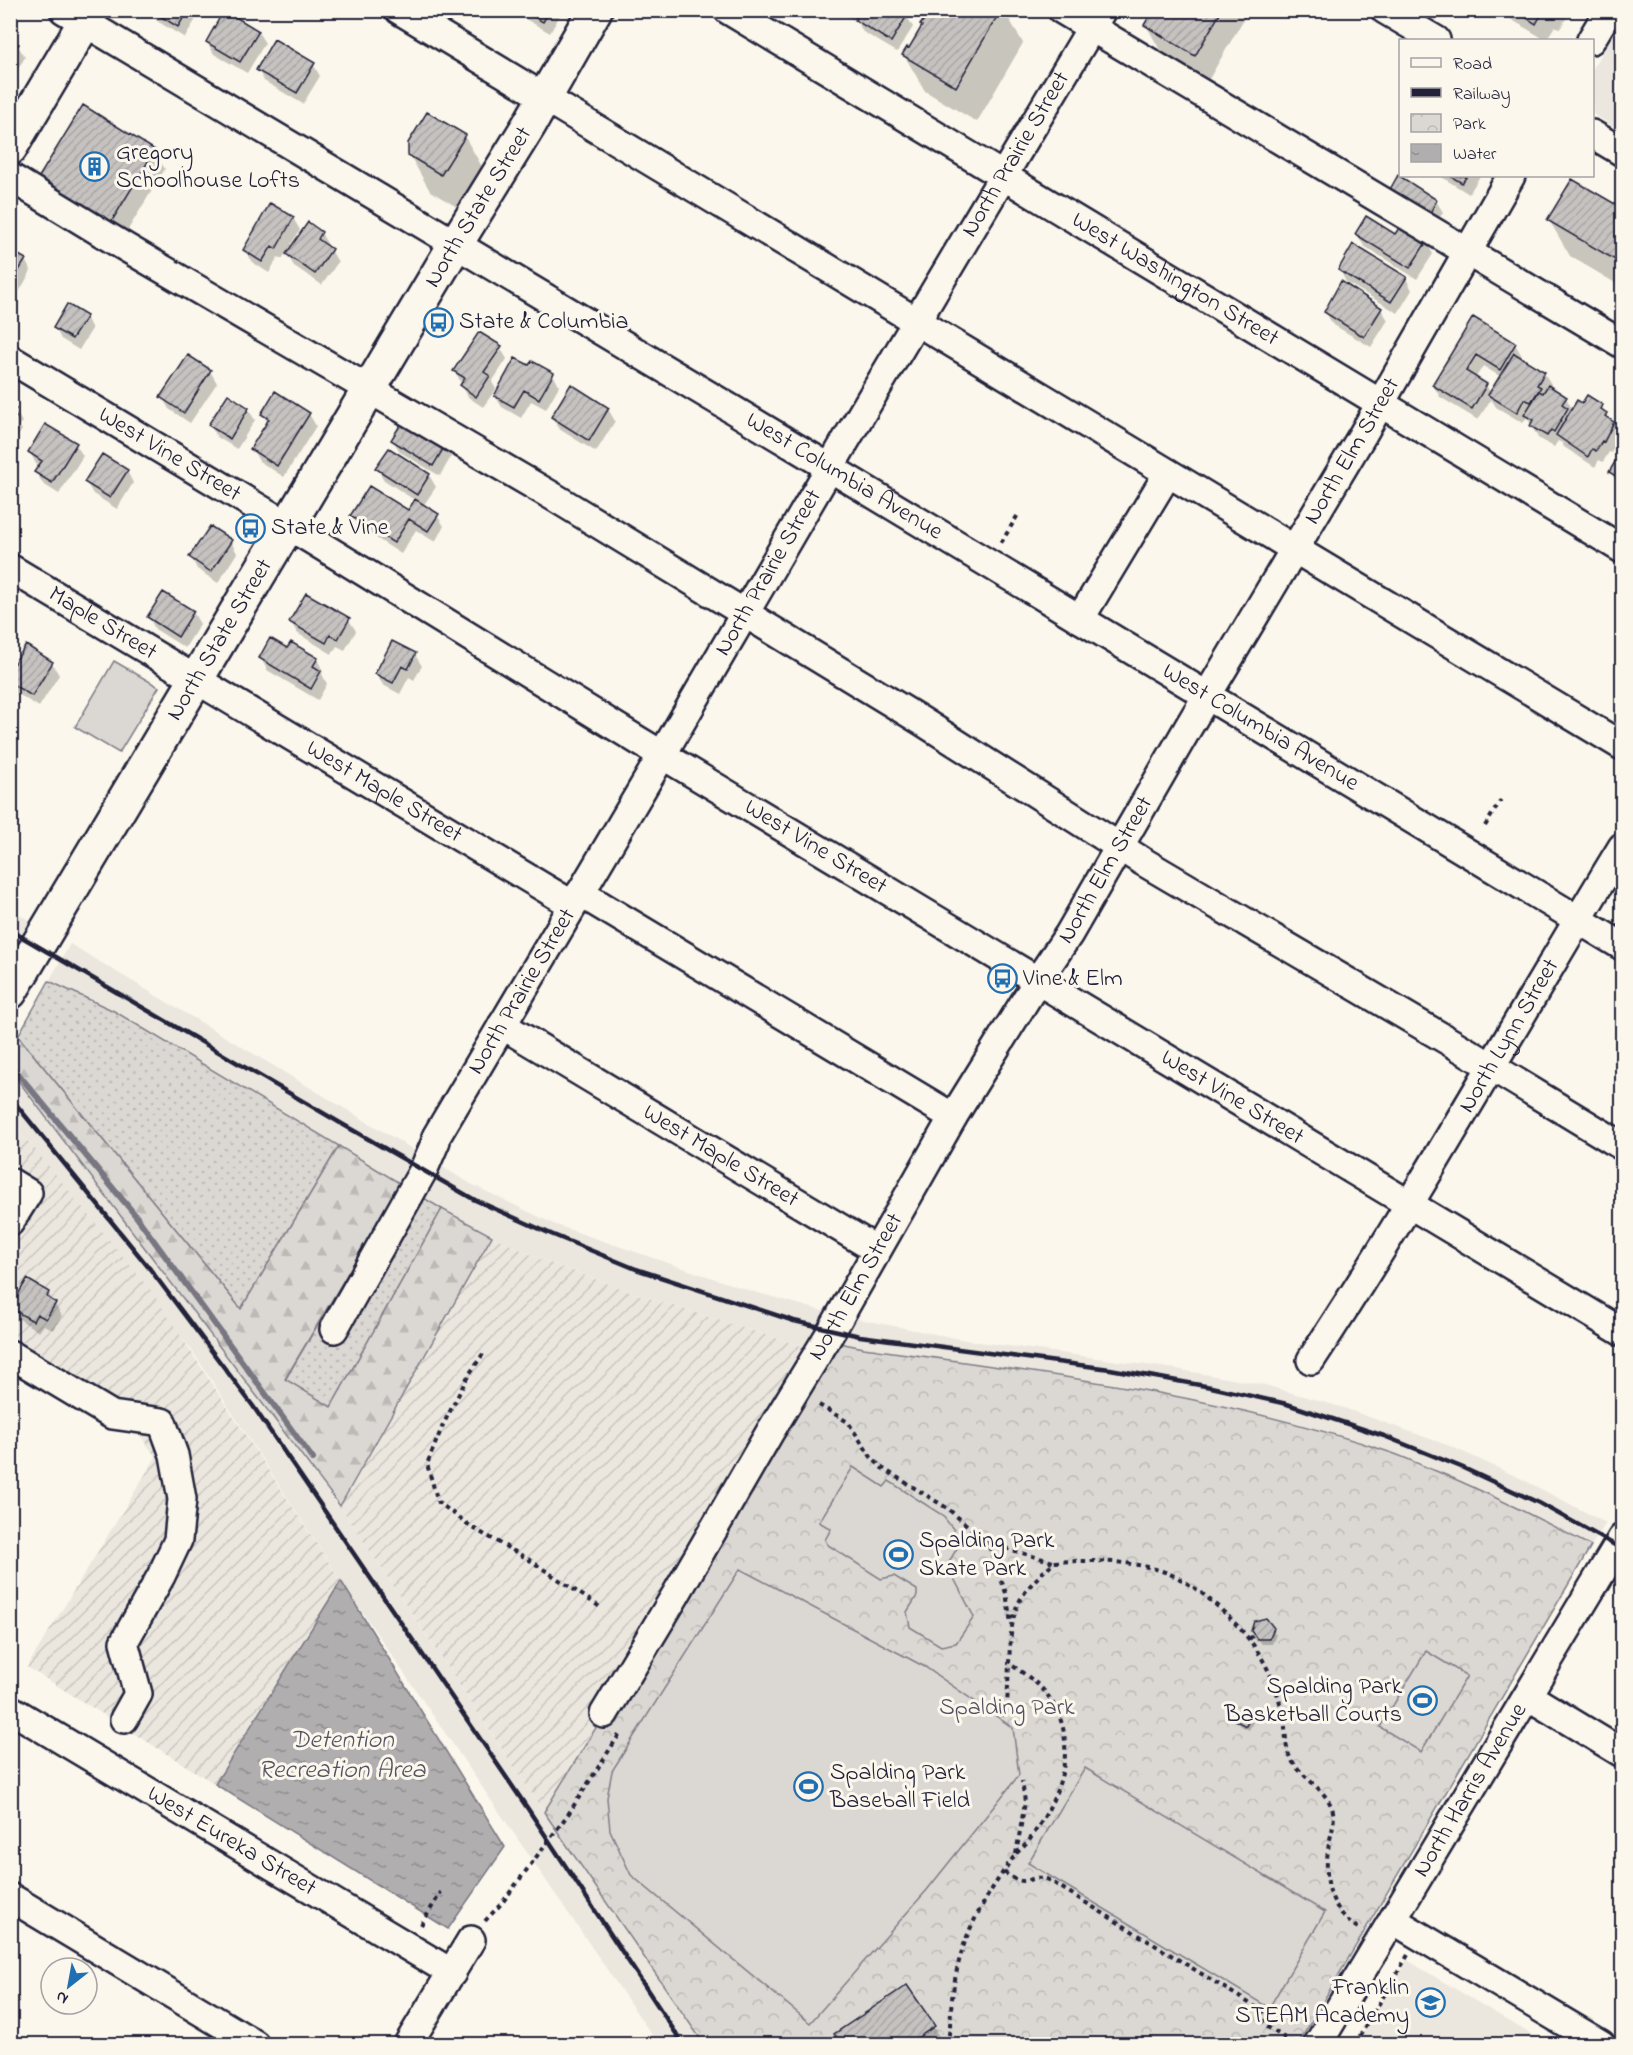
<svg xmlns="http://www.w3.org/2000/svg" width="1633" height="2055" font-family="'Indie Flower',sans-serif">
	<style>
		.built { fill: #ebe7df }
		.industrial { fill: url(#industrial-furrows) }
		.grass { fill: url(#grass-dots); stroke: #7e7d87; stroke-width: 1.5 }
		.forest { fill: url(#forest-firs); stroke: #7e7d87; stroke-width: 1.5 }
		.park { fill: url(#park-crowns); stroke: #7e7d87; stroke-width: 1.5 }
		.garden { fill: #dbd8d3; stroke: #7e7d87; stroke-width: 1.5 }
		.water { fill: url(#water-ripples); stroke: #787681; stroke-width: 1.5 }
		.shadow { fill: #0003; fill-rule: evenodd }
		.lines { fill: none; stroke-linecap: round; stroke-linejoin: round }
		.stream { stroke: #787681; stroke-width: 6 }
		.building { fill: url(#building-hatch); stroke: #22223b; stroke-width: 1.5 }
		.minor-casing { stroke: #22223b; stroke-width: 32 }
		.major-casing { stroke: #22223b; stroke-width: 38 }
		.path { stroke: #22223b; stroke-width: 4; stroke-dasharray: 4.5 4.5; stroke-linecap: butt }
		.minor { stroke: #fbf7ec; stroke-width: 27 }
		.major { stroke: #fbf7ec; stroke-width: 33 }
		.rail { stroke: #22223b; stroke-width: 4.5 }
		.labels { text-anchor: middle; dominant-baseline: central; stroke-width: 6; stroke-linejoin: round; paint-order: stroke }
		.poi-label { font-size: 24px; fill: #22223b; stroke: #fbf7ec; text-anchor: start }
		.street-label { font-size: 24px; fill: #22223b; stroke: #fbf7ec }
		.park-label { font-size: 24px; fill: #505061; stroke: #fbf7ec }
		.water-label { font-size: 26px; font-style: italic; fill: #545364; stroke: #fbf7ec }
	</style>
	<defs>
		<pattern id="industrial-furrows" width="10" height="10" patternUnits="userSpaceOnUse" patternTransform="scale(1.5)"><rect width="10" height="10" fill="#ebe7df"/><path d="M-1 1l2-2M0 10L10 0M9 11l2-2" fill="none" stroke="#c9c6c0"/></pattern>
		<pattern id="grass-dots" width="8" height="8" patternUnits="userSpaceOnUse" patternTransform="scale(1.5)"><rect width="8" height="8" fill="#dbd8d3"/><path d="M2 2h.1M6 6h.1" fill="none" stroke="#bcb9b6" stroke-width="1.8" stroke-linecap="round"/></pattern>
		<pattern id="forest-firs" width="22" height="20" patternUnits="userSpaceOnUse" patternTransform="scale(1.5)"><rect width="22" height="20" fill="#dbd8d3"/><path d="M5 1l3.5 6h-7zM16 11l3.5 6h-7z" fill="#bcb9b6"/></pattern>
		<pattern id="park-crowns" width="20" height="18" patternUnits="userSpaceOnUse" patternTransform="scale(1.5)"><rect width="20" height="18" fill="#dbd8d3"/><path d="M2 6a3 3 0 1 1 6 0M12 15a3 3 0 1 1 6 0" fill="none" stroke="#bcb9b6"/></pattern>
		<pattern id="water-ripples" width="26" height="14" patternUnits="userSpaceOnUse" patternTransform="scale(1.5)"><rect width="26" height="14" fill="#b1aeb0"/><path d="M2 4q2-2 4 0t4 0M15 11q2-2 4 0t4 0" fill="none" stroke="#908d90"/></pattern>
		<pattern id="building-hatch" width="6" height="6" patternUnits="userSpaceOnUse" patternTransform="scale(1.5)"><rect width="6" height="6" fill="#c6c2c0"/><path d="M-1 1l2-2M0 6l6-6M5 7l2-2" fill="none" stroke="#aaa6a6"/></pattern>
	</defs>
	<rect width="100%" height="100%" fill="#fbf7ec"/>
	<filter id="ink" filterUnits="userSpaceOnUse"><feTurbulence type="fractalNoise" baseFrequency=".0167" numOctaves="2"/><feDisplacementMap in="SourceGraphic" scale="12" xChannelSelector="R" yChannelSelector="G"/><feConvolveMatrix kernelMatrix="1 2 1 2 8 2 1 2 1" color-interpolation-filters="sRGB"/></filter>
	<g filter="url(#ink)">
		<path class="built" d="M1622 20V132L1593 114 1592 70Z
			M10 910 31 921 14 949 11 947Z
			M70 944 471 1184 556 1225 751 1291 826 1312 805 1347 651 1299 547 1262 492 1236 442 1209 114 1011 49 981Z
			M10 1071 340 1506 544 1812 704 2044H658L341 1581 193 1352 30 1143 11 1129Z
			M848 1317 965 1340 1176 1369 1265 1385 1344 1408 1450 1446 1522 1479 1606 1523 1591 1546 1487 1493 1391 1452 1277 1419 1195 1399 1106 1383 864 1348 834 1342Z
			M1407 1960 1547 2044H1356Z"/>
		<path class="industrial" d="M10 1129 30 1143 152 1292 341 1581 215 1784 27 1667 156 1457 112 1398 11 1335Z
			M492 1236 547 1262 651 1299 805 1347 675 1596 544 1812 340 1506Z"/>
		<path class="grass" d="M49 981 114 1011 339 1146 241 1309 18 1036Z
			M401 1184 442 1209 331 1407 285 1380Z"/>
		<path class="forest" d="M18 1036 241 1309 339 1146 401 1184 285 1379 331 1407 442 1209 492 1236 340 1506 11 1071 10 1049Z"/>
		<path class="park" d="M834 1342 864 1348C1041 1373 1219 1394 1389 1452 1405 1457 1420 1465 1436 1471 1489 1493 1540 1519 1591 1546L1298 2044H704L544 1812Z"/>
		<path class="garden" d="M114 661 159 687 119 753 75 727Z
			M853 1467 884 1487 889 1481 942 1515 962 1540 947 1565 974 1617 956 1643 941 1646 910 1627 907 1612 917 1596V1590L894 1576 881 1579 828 1545 825 1540 831 1529 819 1522Z
			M740 1569 925 1667 1013 1728 1019 1775 927 1890 810 2023 631 1875 610 1830 607 1798 612 1771Z
			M1426 1651 1467 1676 1421 1752 1380 1727Z
			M1085 1768 1325 1912 1269 2008 1028 1863Z"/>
		<path class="water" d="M341 1581 505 1847 448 1929 215 1784Z"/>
		<path class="shadow" d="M150 10H201L185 38 157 21Z
			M499 10H516L511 18Z
			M518 10H563L550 33 522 17Z
			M837 10H900L906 15 913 27 897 52 863 32 855 17 853 20Z
			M932 10H1004L1023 43 977 122 925 91 904 55 910 50Z
			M1155 10H1249L1209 79 1160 50 1146 25Z
			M1503 10H1571L1560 29 1555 26 1546 40 1507 17Z
			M258 32 265 43 247 73 214 54 207 42Z
			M10 41 18 46 25 57 10 83Z
			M313 64 320 76 303 104 264 81 258 70Z
			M465 137 485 172 462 210 430 191 409 154Z
			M154 151 165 169 118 246 46 203Z
			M1440 176H1480L1469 194Z
			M1572 181 1622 210V287L1570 256 1549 220Z
			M1436 201 1443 212 1433 228 1396 205Z
			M293 218 300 230 291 244 293 246 308 224 321 233 328 245 327 247 331 250 338 262 322 285 294 266 286 253 282 259 278 257 269 273 252 262 245 250Z
			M1357 234 1396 236 1426 242 1433 254 1417 279 1364 246Z
			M10 252 25 260 31 271 10 308Z
			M1340 270 1406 278 1412 290 1398 313 1346 282Z
			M1381 309 1388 320 1371 347 1332 324 1326 312Z
			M86 317 92 329 79 350 61 339 55 328Z
			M1474 319 1515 344 1522 356 1520 358 1544 373 1551 384 1549 388 1566 398 1573 410 1582 405 1602 407 1620 435 1611 453 1609 452 1603 462 1599 460 1595 467 1564 447 1562 443 1558 441 1554 447 1538 438 1527 417 1523 423 1496 407 1491 399 1478 420 1440 397 1433 385ZM1483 366 1501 377 1491 394 1486 385 1475 379Z
			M500 347 507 359 492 382 496 389 483 407 468 397 455 371Z
			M530 367 553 374 559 386 546 409 531 401 521 418 502 407 495 396Z
			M210 371 217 383 190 423 169 409 162 397Z
			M572 386 608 409 615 421 596 452 559 429 552 417Z
			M276 393 309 414 316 426 284 477 259 461 252 449 268 424 263 414Z
			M10 407 15 410 22 422 19 425 22 430 10 449Z
			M248 409 255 420 237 449 217 437 210 425Z
			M393 440 445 445 451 457 440 476 400 452Z
			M76 445 83 456 59 494 43 484 36 472 40 466 36 464 30 452Z
			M1622 453V487L1617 483 1611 472Z
			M377 468 429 475 436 487 423 506 437 515 444 526 435 542 416 530 401 554 359 527 352 516 408 513 416 501 384 480Z
			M127 471 133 483 117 509 93 494 86 482Z
			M231 542 237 553 218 583 197 569 191 557Z
			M164 594 193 612 200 624 185 648 155 629 149 617Z
			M306 595 349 620 356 631 345 650 337 646 332 654 297 633 291 622Z
			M288 650 317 659 323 671 322 674 327 684 318 700 267 670 261 658Z
			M415 655 422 666 414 680 409 677 400 694 383 685 376 674Z
			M52 663 59 675 39 707 13 691 10 687V672Z
			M48 1293 62 1316 53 1330 44 1325 39 1332 19 1319 12 1308Z
			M1272 1629 1276 1635 1272 1644H1262L1256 1637Z
			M1251 1715 1254 1720 1249 1730 1239 1725 1236 1720Z
			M907 1987 944 2044H842L836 2034Z"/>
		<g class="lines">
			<path class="stream" d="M10 1064 136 1216 313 1459"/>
		</g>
		<path class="building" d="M150 10H188L178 27Z
			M224 10 259 31 240 62 206 42Z
			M522 10H550L543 22Z
			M860 10H902L908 14 891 42 855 20Z
			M931 10H1001L956 87 902 55 907 47 909 48 922 26 920 25Z
			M1153 10H1222L1195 56 1144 25Z
			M1514 10H1544L1536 24Z
			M10 39 19 44 10 60Z
			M274 39 315 63 297 93 256 70Z
			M83 105 155 150 107 229 34 185Z
			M427 112 466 135 441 175 408 155V143Z
			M1398 175 1437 200 1427 218 1388 193Z
			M1450 176H1467L1462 183Z
			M1572 179 1622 208V264L1547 220Z
			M270 203 294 217 276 249 272 246 262 262 243 250Z
			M1366 216 1395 234 1401 225 1427 241 1410 268 1355 234Z
			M308 222 322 232 318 239 332 249 315 274 286 254Z
			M1353 244 1407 277 1391 302 1338 270Z
			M10 250 26 259 10 285Z
			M1341 281 1382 308 1364 337 1324 312Z
			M67 304 87 316 72 339 53 328Z
			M1473 317 1516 343 1500 370 1476 355 1466 371 1487 384 1472 409 1432 385Z
			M479 332 502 346 484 372 490 376 476 397 460 385 465 378 453 371Z
			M1514 353 1545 372 1537 385 1541 387 1531 402 1524 399 1517 413 1488 395Z
			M188 355 211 370 184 413 160 397Z
			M515 358 529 365 532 361 554 373 539 399 524 390 514 407 494 396Z
			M571 384 609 408 589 441 551 417Z
			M1548 385 1567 397 1562 404 1568 408 1554 432 1551 430 1547 436 1530 426 1533 420 1524 415 1539 391 1543 393Z
			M275 391 310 413 277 466 250 449 269 419 261 414Z
			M228 394 249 408 230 439 208 425Z
			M1587 395 1603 405 1601 409 1607 413 1605 416 1614 422 1604 442 1602 441 1596 451 1592 449 1588 457 1556 435 1577 400 1582 403Z
			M10 405 16 409 12 415 16 417 10 427Z
			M404 419 446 444 433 466 391 440Z
			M45 424 77 443 52 483 34 472 42 461 28 452Z
			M389 448 430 474 417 495 375 468Z
			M1622 450V480L1609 472Z
			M102 454 128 470 110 498 84 482Z
			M369 486 408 510 415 499 439 514 428 531 409 519 394 543 350 516Z
			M210 526 232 540 211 572 189 557Z
			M163 592 194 611 178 637 147 617Z
			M306 593 350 618 338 639 330 635 326 643 289 622Z
			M270 638 287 648 291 642 318 658 313 666 321 671 311 689 259 658Z
			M392 641 416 653 408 669 402 666 393 683 375 674Z
			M26 645 53 662 32 696 10 683V669Z
			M27 1279 49 1292 47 1297 56 1303 46 1319 37 1314 33 1321 10 1308Z
			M1266 1618 1274 1628 1269 1639H1257L1251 1631 1254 1621Z
			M1240 1708 1252 1713 1246 1726 1234 1720Z
			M907 1985 935 2026 908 2044H842L834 2034Z"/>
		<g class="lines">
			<defs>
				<g id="minor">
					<path id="s1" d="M64 10 802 451 1622 946"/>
					<path d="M399 10 1622 746"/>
					<path id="s2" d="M728 10 1622 549"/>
					<path d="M1062 10 1622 344"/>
					<path d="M1385 10 1436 40"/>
					<path d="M1591 40 1609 10"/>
					<path d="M1592 134 1622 152"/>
					<path d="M10 177 125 247 554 497 920 720 1142 861 1469 1053 1622 1146"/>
					<path id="s3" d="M10 359 312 540 639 741 1622 1332"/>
					<path id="s4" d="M10 568 573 905"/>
					<path d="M1080 619 1168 473"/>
					<path d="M580 893 953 1117"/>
					<path id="s5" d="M502 1025 877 1250"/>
					<path d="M10 1182 28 1193 10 1222"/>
					<path id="s6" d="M334 1329 423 1171 436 1141V1137L651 774 846 440 1102 10"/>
					<path d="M10 1354 112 1415 162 1422 174 1455 182 1499 178 1540 161 1576 124 1642 138 1694 124 1719"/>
					<path id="s7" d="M1311 1360C1421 1193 1518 1017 1622 847"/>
					<path d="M1528 1696 1622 1753"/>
					<path id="s8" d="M10 1709 452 1973"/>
					<path id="s9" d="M604 1714 675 1596 770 1432 832 1330 953 1117 1038 980 1069 934 1189 726 1363 434 1511 176"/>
					<path d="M10 1897 255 2044"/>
					<path d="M1393 1920 1601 2044"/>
					<path d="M408 2044 471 1940"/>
					<path id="s10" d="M1318 2044 1622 1538"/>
				</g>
				<g id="major">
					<path d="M10 148 92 10"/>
					<path id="s11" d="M10 992 455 245 529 125 595 10"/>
				</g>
			</defs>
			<use href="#minor" class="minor-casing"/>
			<use href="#major" class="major-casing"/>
			<path class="path" d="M1001 543 1019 513
				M1485 826 1501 800
				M483 1354 468 1376 443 1425 427 1464 438 1502 473 1528 528 1559 600 1607
				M819 1405 848 1422 871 1457 882 1468 947 1508 988 1543 1006 1593 1011 1623
				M988 1543 1053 1562
				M1249 1639 1254 1635
				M1002 1716 1007 1707 1009 1664
				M1016 1854 1025 1802 1022 1781
				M1004 1872C1029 1892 1029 1871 1049 1880L1262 2011 1263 2022 1266 2026 1291 2042
				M485 1921 502 1903 569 1813 619 1735
				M421 1925 441 1892
				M947 2044C951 2029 950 2015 952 1999 955 1974 961 1948 972 1925 984 1900 999 1877 1015 1855 1019 1850 1024 1847 1028 1842 1060 1798 1084 1740 1045 1692 1035 1680 1021 1672 1009 1663 1012 1609 1013 1599 1054 1562 1088 1560 1129 1560 1162 1571 1188 1580 1210 1599 1229 1617 1244 1632 1258 1649 1267 1668 1275 1683 1280 1702 1284 1719 1286 1731 1285 1744 1289 1755 1298 1776 1324 1787 1332 1808 1336 1820 1332 1831 1329 1843 1323 1879 1328 1910 1361 1930
				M1355 2044 1408 1955"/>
			<use href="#minor" class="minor"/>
			<use href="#major" class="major"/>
			<path class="rail" d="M10 930 342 1124 475 1200 551 1234 636 1269 794 1321 860 1336 1110 1369 1211 1387 1287 1404 1384 1436 1461 1467 1539 1503 1622 1549
				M10 1097 150 1269 253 1406 528 1809 683 2044"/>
		</g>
	</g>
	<defs>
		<symbol id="building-ring" viewBox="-11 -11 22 22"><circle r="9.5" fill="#fbf7ec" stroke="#1f6fb2" stroke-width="1.5"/><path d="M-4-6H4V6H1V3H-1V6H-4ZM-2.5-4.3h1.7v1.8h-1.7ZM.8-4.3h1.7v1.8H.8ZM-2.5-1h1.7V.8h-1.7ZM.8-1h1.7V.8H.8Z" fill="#1f6fb2"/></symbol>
		<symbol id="bus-ring" viewBox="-11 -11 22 22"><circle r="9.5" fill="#fbf7ec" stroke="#1f6fb2" stroke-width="1.5"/><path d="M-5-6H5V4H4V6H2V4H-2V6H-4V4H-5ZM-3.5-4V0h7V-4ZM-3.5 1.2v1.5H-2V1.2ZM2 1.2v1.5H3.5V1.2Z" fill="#1f6fb2"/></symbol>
		<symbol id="stadium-ring" viewBox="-11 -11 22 22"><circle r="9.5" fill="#fbf7ec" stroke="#1f6fb2" stroke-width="1.5"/><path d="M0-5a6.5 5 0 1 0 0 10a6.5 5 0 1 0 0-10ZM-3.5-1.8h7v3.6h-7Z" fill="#1f6fb2"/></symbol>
		<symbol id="school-ring" viewBox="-11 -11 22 22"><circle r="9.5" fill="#fbf7ec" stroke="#1f6fb2" stroke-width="1.5"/><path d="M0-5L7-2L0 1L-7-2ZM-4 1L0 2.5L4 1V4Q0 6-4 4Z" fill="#1f6fb2"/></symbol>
	</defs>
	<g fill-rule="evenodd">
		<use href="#building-ring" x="78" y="150" width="33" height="33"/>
		<use href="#bus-ring" x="422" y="306" width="33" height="33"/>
		<use href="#bus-ring" x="234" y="512" width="33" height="33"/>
		<use href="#bus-ring" x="986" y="962" width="33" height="33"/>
		<use href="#stadium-ring" x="882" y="1538" width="33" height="33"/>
		<use href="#stadium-ring" x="1406" y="1684" width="33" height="33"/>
		<use href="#stadium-ring" x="792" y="1770" width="33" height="33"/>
		<use href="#school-ring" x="1414" y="1986" width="33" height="33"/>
	</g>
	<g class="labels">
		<g class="poi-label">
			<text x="116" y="153">Gregory<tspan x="116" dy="28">Schoolhouse Lofts</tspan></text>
			<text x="459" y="322">State &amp; Columbia</text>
			<text x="271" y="528">State &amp; Vine</text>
			<text x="1023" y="979">Vine &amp; Elm</text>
			<text x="919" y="1541">Spalding Park<tspan x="919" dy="28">Skate Park</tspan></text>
			<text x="1402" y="1687" text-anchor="end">Spalding Park<tspan x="1402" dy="28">Basketball Courts</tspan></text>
			<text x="830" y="1773">Spalding Park<tspan x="830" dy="28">Baseball Field</tspan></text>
			<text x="1409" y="1988" text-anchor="end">Franklin<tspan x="1409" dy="28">STEAM Academy</tspan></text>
		</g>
		<g class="street-label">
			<text stroke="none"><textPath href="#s6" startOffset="1359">North Prairie Street</textPath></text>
			<text stroke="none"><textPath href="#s11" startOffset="914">North State Street</textPath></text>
			<text stroke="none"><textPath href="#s2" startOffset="522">West Washington Street</textPath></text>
			<text stroke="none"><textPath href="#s9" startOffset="1468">North Elm Street</textPath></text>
			<text stroke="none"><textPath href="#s3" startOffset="186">West Vine Street</textPath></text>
			<text stroke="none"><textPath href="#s1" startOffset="909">West Columbia Avenue</textPath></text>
			<text stroke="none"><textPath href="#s6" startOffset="873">North Prairie Street</textPath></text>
			<text stroke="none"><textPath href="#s4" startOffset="108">Maple Street</textPath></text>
			<text stroke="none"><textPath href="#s11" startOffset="410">North State Street</textPath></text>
			<text stroke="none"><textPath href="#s1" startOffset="1395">West Columbia Avenue</textPath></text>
			<text stroke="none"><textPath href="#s4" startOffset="436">West Maple Street</textPath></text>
			<text stroke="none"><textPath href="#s3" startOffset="942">West Vine Street</textPath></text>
			<text stroke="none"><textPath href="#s9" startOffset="982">North Elm Street</textPath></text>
			<text stroke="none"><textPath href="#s6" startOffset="387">North Prairie Street</textPath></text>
			<text stroke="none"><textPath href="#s7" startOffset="380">North Lynn Street</textPath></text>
			<text stroke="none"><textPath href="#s3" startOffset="1428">West Vine Street</textPath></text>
			<text stroke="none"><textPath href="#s5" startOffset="255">West Maple Street</textPath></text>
			<text stroke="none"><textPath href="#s9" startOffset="496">North Elm Street</textPath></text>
			<text stroke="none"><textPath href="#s10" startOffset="296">North Harris Avenue</textPath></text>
			<text stroke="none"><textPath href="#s8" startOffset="258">West Eureka Street</textPath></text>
		</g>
		<g class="park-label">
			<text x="1007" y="1708">Spalding Park</text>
		</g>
		<g class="water-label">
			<text x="342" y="1741">Detention<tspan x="342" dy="30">Recreation Area</tspan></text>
		</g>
	</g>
	<rect width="1633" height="2055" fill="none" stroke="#fbf7ec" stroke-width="36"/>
	<rect x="18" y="18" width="1597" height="2019" fill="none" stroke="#22223b" stroke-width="2" filter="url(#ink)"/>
	<rect x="1399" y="39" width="195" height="138" fill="#fbf7ec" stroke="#a4a2a5" stroke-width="1.5"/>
	<rect x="1411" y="58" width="30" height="9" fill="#fbf7ec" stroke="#a4a2a5" stroke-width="1.5"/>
	<text x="1453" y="69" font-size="18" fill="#22223b">Road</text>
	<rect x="1411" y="88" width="30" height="9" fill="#22223b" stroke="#a4a2a5" stroke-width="1.5"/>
	<text x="1453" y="99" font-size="18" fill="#22223b">Railway</text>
	<rect x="1411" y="114" width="30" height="18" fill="url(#park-crowns)" stroke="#a4a2a5" stroke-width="1.5"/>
	<text x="1453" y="129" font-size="18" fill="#22223b">Park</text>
	<rect x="1411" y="144" width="30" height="18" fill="url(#water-ripples)" stroke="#a4a2a5" stroke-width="1.5"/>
	<text x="1453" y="159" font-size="18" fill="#22223b">Water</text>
	<g transform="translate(69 1986) rotate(211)"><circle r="28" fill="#fbf7ec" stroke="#a4a2a5" stroke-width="1.5"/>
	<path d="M0-4.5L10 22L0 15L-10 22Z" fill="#1f6fb2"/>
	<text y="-9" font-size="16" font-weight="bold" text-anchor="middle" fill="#22223b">N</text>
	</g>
</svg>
